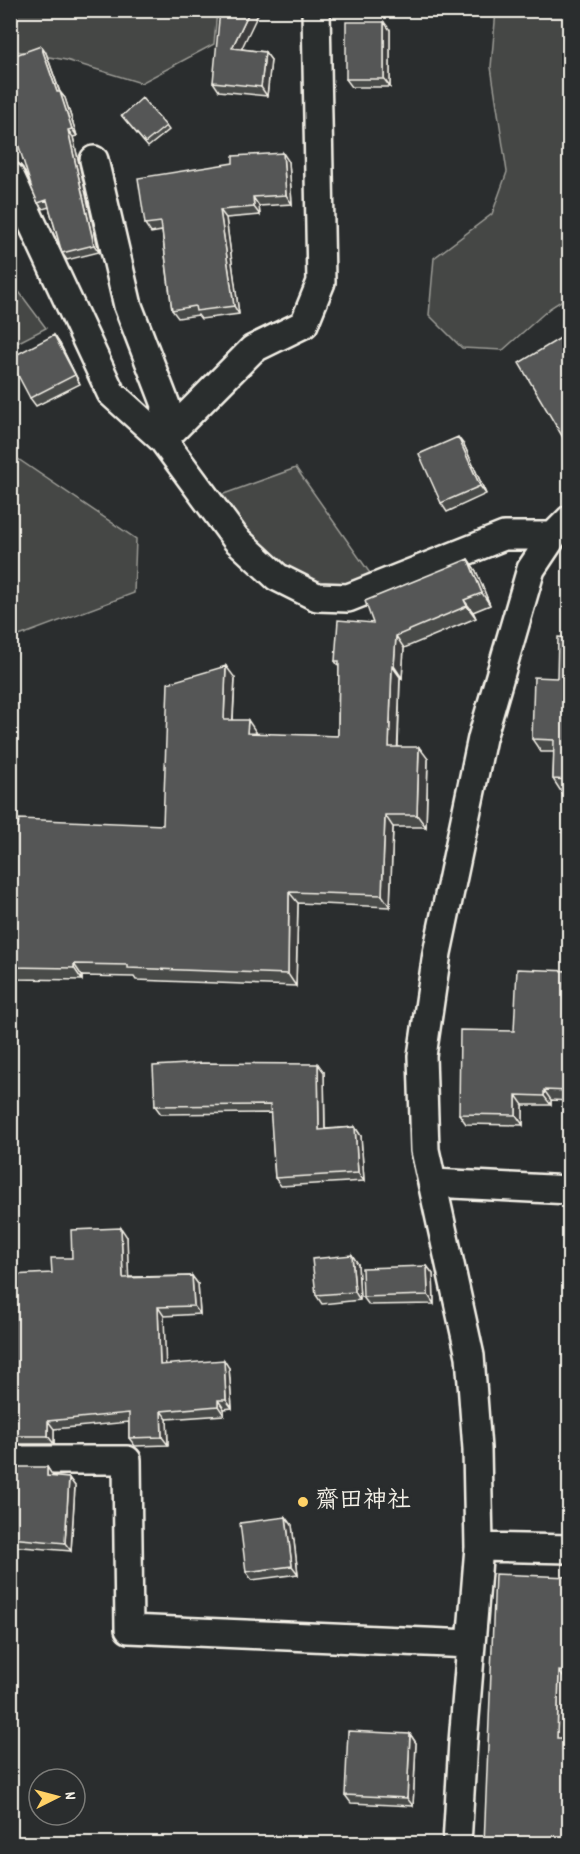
<svg xmlns="http://www.w3.org/2000/svg" width="580" height="1854" font-family="Dekko,'Klee One',sans-serif">
	<style>
		.green { fill: #444645; stroke: #9c9c96; stroke-width: 1.5 }
		.lines { fill: none; stroke-linecap: round; stroke-linejoin: round }
		.street-casing { stroke: #f4f1e8; stroke-width: 32 }
		.street { stroke: #2a2d2e; stroke-width: 27 }
		.wall { fill: #494b4a; stroke: #f4f1e8; stroke-width: 1.5 }
		.shaded-wall { fill: #3c3d3c; stroke: #f4f1e8; stroke-width: 1.5 }
		.building { fill: #555756; stroke: #f4f1e8; stroke-width: 1.5 }
		.poi-dot { fill: #ffd166; stroke: #2a2d2e; stroke-width: 2 }
		.labels { text-anchor: middle; dominant-baseline: central; stroke-width: 6; stroke-linejoin: round; paint-order: stroke }
		.poi-label { font-size: 24px; font-weight: bold; fill: #f4f1e8; stroke: #2a2d2e; text-anchor: start }
	</style>
	<rect width="100%" height="100%" fill="#2a2d2e"/>
	<filter id="ink" filterUnits="userSpaceOnUse"><feTurbulence type="fractalNoise" baseFrequency=".0167" numOctaves="2"/><feDisplacementMap in="SourceGraphic" scale="12" xChannelSelector="R" yChannelSelector="G"/><feConvolveMatrix kernelMatrix="1 2 1 2 8 2 1 2 1" color-interpolation-filters="sRGB"/></filter>
	<g filter="url(#ink)">
		<path class="green" d="M10 11H217L214 44 141 83 66 60 11 50Z
			M496 11H569V296L550 308 503 350 462 348 429 315 434 258 492 214 507 172 491 67Z
			M11 281 46 328 11 346H10Z
			M11 457H15L136 539 134 593 11 639Z
			M296 468 379 586 317 597 207 500Z"/>
		<g class="lines">
			<defs>
				<path id="street" d="M94 160 128 306 166 405 163 440
					M10 176 111 393 163 440 236 539 277 577 317 597 348 598 504 536H553
					M163 440 253 349 304 324 321 282 316 10
					M433 1183 570 1190
					M10 1460H127L129 1629 471 1644
					M479 1547 570 1549
					M457 1844 463 1742 479 1547 477 1449 470 1356 425 1150 422 1056 437 953 482 738 531 569 553 536 570 519"/>
			</defs>
			<use href="#street" class="street-casing"/>
			<use href="#street" class="street"/>
		</g>
		<path class="wall" d="M390 30V87H352L346 79Z
			M242 49 265 52 271 60 267 96 219 91 213 82Z
			M46 53 60 92 65 98 77 136 73 137 99 252 67 260 62 253 49 207 43 209 38 203 13 123Z
			M122 116 166 126 169 130 148 147Z
			M289 162 292 204 259 206 260 215 226 218 239 314 201 319 198 315 178 318 172 310 162 231 151 233 145 224Z
			M54 335 60 344 80 384 36 406 30 398Z
			M464 445 486 494 447 512 441 503Z
			M468 559 476 571 490 605 473 612 476 618 404 648 402 678 400 677 398 747 428 759 426 827H393L390 907 298 903 296 986 136 980 134 977 82 976V980L15 979 10 973V826L163 825 235 678 233 720 256 732V734L338 736 339 667 335 661 373 623Z
			M570 638V793H562L553 779 554 752H541L532 739 557 678Z
			M570 971V1101L551 1100V1105H523V1125L466 1124 459 1114 514 1031Z
			M324 1072 325 1129 355 1127 361 1136 364 1181 281 1186 275 1178 271 1113 161 1114 155 1106Z
			M127 1237 128 1277 192 1276 198 1284 200 1314 164 1316 165 1365 229 1368 232 1408 224 1409V1415L167 1419 168 1445 135 1446 129 1438V1422L54 1429V1444H17L12 1436V1425H10V1369H11L52 1273 72 1258Z
			M352 1255 358 1264 360 1300 322 1304 316 1295Z
			M427 1266 433 1274 434 1304 369 1305 363 1297Z
			M47 1467 53 1477 69 1478 75 1486 71 1551 10 1546V1476Z
			M286 1517 292 1525 298 1574 252 1580 246 1572Z
			M570 1577V1684H568L566 1738 484 1844Z
			M410 1734 416 1743 413 1806 351 1803 345 1795Z"/>
		<path class="shaded-wall" d="M250 10H260L238 56 232 48Z
			M384 22 390 30V87L384 79Z
			M41 46 46 53 62 99 57 92Z
			M265 52 271 60 267 96 261 87Z
			M60 92 65 98 77 136 72 129Z
			M68 130 73 137 99 252 94 245Z
			M283 153 289 162 292 204 286 195Z
			M253 197 259 206 260 215 254 207Z
			M220 210 226 218 239 314 234 306Z
			M54 335 60 344 80 384 75 375Z
			M458 437 464 445 486 494 480 486Z
			M468 559 476 571 490 605 482 593Z
			M464 600 473 612 476 618 467 606Z
			M396 636 404 648 402 678 394 666Z
			M226 666 235 678 232 732 224 720Z
			M392 666 400 677 397 759 389 747Z
			M248 720 256 732 255 745 247 733Z
			M419 747 428 759 426 827 417 815Z
			M385 815 393 827 390 907 382 895Z
			M289 892 298 903 296 986 288 974Z
			M74 964 82 976V980L74 968Z
			M318 1064 324 1072 325 1138 319 1130Z
			M544 1090 551 1100V1105L544 1096Z
			M516 1095 523 1105V1125L516 1115Z
			M355 1127 361 1136 364 1181 358 1173Z
			M121 1228 127 1237 129 1286 123 1278Z
			M352 1255 358 1264 360 1300 355 1292Z
			M427 1266 433 1274 434 1304 428 1295Z
			M192 1276 198 1284 200 1314 194 1306Z
			M158 1307 164 1316 166 1373 160 1365Z
			M224 1360 229 1368 232 1408 226 1400Z
			M218 1400 224 1409V1415L218 1406Z
			M161 1411 167 1419 168 1445 162 1437Z
			M48 1421 54 1429V1444L48 1436Z
			M47 1467 53 1476V1485L47 1476Z
			M69 1478 75 1486 71 1551 65 1543Z
			M286 1517 292 1525 298 1574 292 1566Z
			M559 1671 568 1684 566 1751 557 1738Z
			M410 1734 416 1743 413 1806 407 1798Z"/>
		<path class="building" d="M220 10H250L232 48 265 52 261 87 213 82Z
			M346 22H384V79H346Z
			M41 46 57 92H60L72 129 68 130 94 245 62 253 47 200 38 203 32 189 12 124 13 123 10 115V57Z
			M142 98 166 126 145 143 122 116Z
			M283 153 286 195 253 197 254 207 220 210 234 306 196 311 195 306 172 310 161 222 145 224 138 178 233 163V156Z
			M567 334 570 337V445L568 446 519 363Z
			M54 335 75 375 30 398 10 360V358Z
			M458 437 480 486 441 503 419 454Z
			M468 559 482 593 464 600 467 606 396 636 394 666H392L389 747H419L417 815H385L382 895 289 892 288 974 128 968V965L74 964V968L10 967V826H18L19 819 163 825 168 683 226 666 224 720H248L247 733 338 736 339 661H335L338 620 373 623 365 601Z
			M558 637 570 638V780L553 779 554 740 532 739 534 677 557 678Z
			M517 969 570 971V1091L544 1090V1096L516 1095V1115L459 1114 460 1030 514 1031Z
			M203 1063 318 1064 319 1130 355 1127 358 1173 275 1178 270 1105 155 1106 153 1066Z
			M121 1228 123 1278 192 1276 194 1306 158 1307 160 1365 224 1360 226 1400H218V1406L161 1411 162 1437 129 1438V1413L48 1421V1436H12V1417H10V1369H11L10 1275 52 1273 51 1258H72L71 1230Z
			M352 1255 355 1292 316 1295 312 1259Z
			M427 1266 428 1295 363 1297 362 1268Z
			M12 1467H47V1476L69 1478 65 1543 10 1538V1476L12 1477Z
			M286 1517 292 1566 246 1572 240 1523Z
			M495 1574 570 1577V1672L559 1671 557 1738H570V1844H484Z
			M348 1731 410 1734 407 1798 345 1795Z"/>
	</g>
	<circle class="poi-dot" cx="303" cy="1502" r="6"/>
	<g class="labels">
		<g class="poi-label">
			<text x="315" y="1502">齋田神社</text>
		</g>
	</g>
	<rect width="580" height="1854" fill="none" stroke="#2a2d2e" stroke-width="36"/>
	<rect x="18" y="18" width="544" height="1818" fill="none" stroke="#f4f1e8" stroke-width="2" filter="url(#ink)"/>
	<g transform="translate(57 1797) rotate(84)"><circle r="28" fill="#2a2d2e" stroke="#7b7b78" stroke-width="1.5"/>
	<path d="M0-4.5L10 22L0 15L-10 22Z" fill="#ffd166"/>
	<text y="-9" font-size="16" font-weight="bold" text-anchor="middle" fill="#f4f1e8">N</text>
	</g>
</svg>
